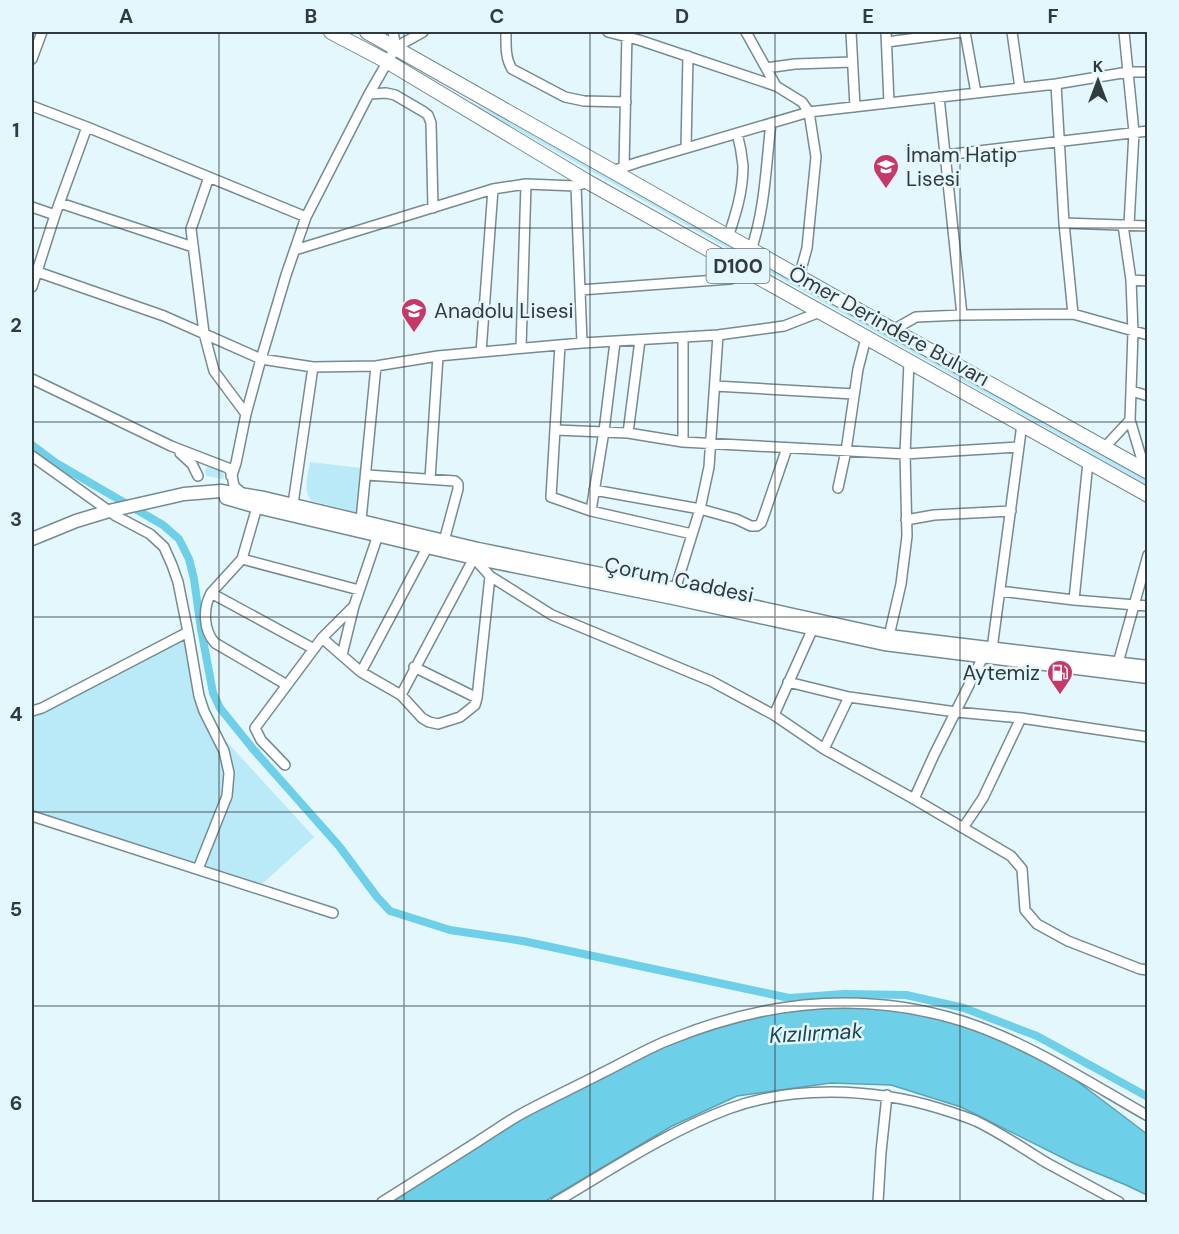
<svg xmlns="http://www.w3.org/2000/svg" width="1179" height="1234" font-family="'DM Sans',sans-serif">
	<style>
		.green { fill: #baeaf8 }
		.water { fill: #6ecfe8; stroke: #5ca3b5; stroke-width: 1.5 }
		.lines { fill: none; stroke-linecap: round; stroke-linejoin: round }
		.canal { stroke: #6ecfe8; stroke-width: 8 }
		.minor-casing { stroke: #748b91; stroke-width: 12 }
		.major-casing { stroke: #748b91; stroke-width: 15 }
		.highway-casing { stroke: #748b91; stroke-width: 16 }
		.minor { stroke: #fff; stroke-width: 9 }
		.major { stroke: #fff; stroke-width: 12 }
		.highway { stroke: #fff; stroke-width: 14 }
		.grid { fill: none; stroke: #313b3e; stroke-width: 1.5; stroke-opacity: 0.55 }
		.labels { text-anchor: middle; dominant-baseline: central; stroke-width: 5; stroke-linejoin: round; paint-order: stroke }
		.shield { fill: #e4f7fd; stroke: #677377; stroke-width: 1.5 }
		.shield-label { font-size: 20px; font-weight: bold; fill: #313b3e }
		.poi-label { font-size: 21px; fill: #313b3e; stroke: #e4f7fd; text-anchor: start }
		.street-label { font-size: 21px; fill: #313b3e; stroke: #e4f7fd }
		.water-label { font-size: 22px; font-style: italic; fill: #1b4752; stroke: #e4f7fd }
		.neatline { fill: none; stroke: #313b3e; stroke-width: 2 }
		.grid-label { font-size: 20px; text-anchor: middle; font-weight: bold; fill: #313b3e }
	</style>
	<rect width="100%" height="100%" fill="#e4f7fd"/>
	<path class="green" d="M452 93 496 114 1147 479V485Z
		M310 462 362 468 356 512 312 501C302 491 308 475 310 462Z
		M208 466 223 472 224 476 223 479 206 476 205 471Z
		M188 632 201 688 216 730 314 837 261 885 32 812V712Z"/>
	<path class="water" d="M835 1003 942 1016 1053 1063 1147 1134V1195L1126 1185 1075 1164 961 1107 891 1085 831 1083 737 1096 672 1126 544 1202H382L522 1113 667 1040 734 1018Z"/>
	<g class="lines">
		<path class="canal" d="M32 445 56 463 163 525 179 539 189 559 194 579 201 629 213 693 220 708 253 749 339 846 377 897 390 911 450 930 523 941 789 998 844 994 906 995 964 1008 1037 1036 1148 1097"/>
		<defs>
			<path id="minor" d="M393 32 396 47
				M506 32C506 44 505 58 512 69L565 97 584 101 626 102
				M608 32 639 40 776 86 802 102 809 112 816 157 807 248 799 277
				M746 32 776 86
				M851 32 855 107
				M886 32 889 103
				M965 32 976 93
				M1012 32 1020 88
				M1124 32 1134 132 1129 225
				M887 42 962 32
				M32 59 42 32
				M766 68 795 64 852 62
				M1056 84 1064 223 1073 314
				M369 94 386 93 395 95 424 112 428 115 431 123 433 208
				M939 97 962 315
				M32 106 87 127 306 217
				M686 148 688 56
				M945 155 1148 131
				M624 167 627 34
				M612 171 639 162 809 112 1056 84 1128 72H1148
				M209 177 191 229 204 333 214 371 246 414
				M576 186 582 343
				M60 203 193 247
				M32 207 55 215
				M1064 223 1148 226
				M1123 225 1131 280 1133 332 1130 420
				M728 237C736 214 743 191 743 166 742 155 740 144 737 133
				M295 250 493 189 526 184 576 186 588 182
				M751 250C765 210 766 165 771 123
				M32 270 164 316 261 359 313 367 376 366 438 356 481 352 582 343 718 335 784 326 820 312
				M1131 280 1148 281
				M32 287 55 215 87 127
				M580 290 730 279 750 272
				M893 330 916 317 962 315 1073 314 1148 335
				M683 338V442
				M560 345 551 497 591 511 692 534
				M521 348 526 184
				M481 352 493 189
				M32 379 171 446 228 468 231 472V476
				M715 386 854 394
				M1132 391 1148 396
				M556 430 628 433 683 442 905 454 1019 447
				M628 433 640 340
				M1104 448 1130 420 1145 470
				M180 453 192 464 198 476
				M32 456 116 516 150 534 164 547 172 565 178 582 188 632 199 696 204 711 224 751 229 773 227 796 198 869
				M367 475 455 481 458 484V489L444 541
				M430 479 438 356
				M838 488 846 451 858 369 866 338
				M594 490 700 509 736 519 751 526H757L761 523 763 518 787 448
				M243 494 234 486 232 475 236 463 246 414 261 359 286 275 306 217 369 94 396 47 423 32
				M293 504 313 367
				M257 507 242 559 211 593C203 608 203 630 215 643L287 685
				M591 511 604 431 615 342
				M361 520 376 366
				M906 520 934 515 1011 511
				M474 558 490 576 552 615 711 681 774 715 824 749 914 799 1011 856 1022 869 1025 910 1037 924 1068 941 1140 969 1148 970
				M242 559 359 590
				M1000 591 1074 600 1148 606
				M211 593 314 649
				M674 593 700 509 709 467 718 335
				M1074 600 1088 462
				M889 636 901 584 907 536 905 454 909 362
				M322 638 361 672 401 695 422 718 429 722 438 724 460 717 475 705 477 698 490 576
				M992 649 1022 424
				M342 655 354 606 378 535
				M1118 663 1148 555
				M414 667 477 698
				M361 672 428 546
				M788 682 849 697 824 749
				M401 695 476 554
				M849 697 956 712 1021 718
				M32 711 42 708 188 632
				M774 715 813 628
				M285 765 261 740 255 728 322 638 354 606
				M914 799 934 755 983 657
				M32 816 333 913
				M963 828 983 798 1021 718 1148 737
				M382 1202C414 1182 445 1162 477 1142 493 1132 508 1121 523 1113 549 1099 575 1087 600 1074 623 1063 646 1049 669 1040 764 1001 863 990 962 1021 1028 1042 1088 1082 1148 1116
				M556 1202C612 1169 667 1132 728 1109 793 1085 872 1088 938 1108 951 1112 964 1116 976 1121 1001 1133 1024 1149 1047 1163 1071 1176 1095 1189 1119 1202
				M878 1202 881 1152 887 1095"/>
			<path id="major" d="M226 498 257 507 474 558 673 598 884 644 1148 677
				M32 539 76 521 109 511 184 494 221 491 264 498 478 549 675 589 889 636 1148 667"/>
			<path id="highway" d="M331 32 388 62 588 182 1148 495
				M367 32 893 330 1148 472"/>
		</defs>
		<use href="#minor" class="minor-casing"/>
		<use href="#major" class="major-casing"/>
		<use href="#highway" class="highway-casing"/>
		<use href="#minor" class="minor"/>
		<use href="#major" class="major"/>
		<use href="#highway" class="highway"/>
	</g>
	<path class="grid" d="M219 32V1202M404 32V1202M590 32V1202M775 32V1202M960 32V1202M32 228H1148M32 422H1148M32 617H1148M32 812H1148M32 1006H1148"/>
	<defs>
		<symbol id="school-pin" viewBox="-11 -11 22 30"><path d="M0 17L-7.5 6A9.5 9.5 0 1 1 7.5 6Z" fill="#c53867" stroke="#e4f7fd"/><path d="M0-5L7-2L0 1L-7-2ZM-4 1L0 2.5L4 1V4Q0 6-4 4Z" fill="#fff"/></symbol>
		<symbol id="fuel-pin" viewBox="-11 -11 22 30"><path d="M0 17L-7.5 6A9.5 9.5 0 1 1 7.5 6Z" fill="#c53867" stroke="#e4f7fd"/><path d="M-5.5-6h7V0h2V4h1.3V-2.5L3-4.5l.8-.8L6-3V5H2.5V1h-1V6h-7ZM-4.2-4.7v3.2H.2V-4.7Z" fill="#fff"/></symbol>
	</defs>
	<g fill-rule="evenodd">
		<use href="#school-pin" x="871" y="152" width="30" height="40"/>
		<use href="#school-pin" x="399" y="296" width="30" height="40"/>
		<use href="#fuel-pin" x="1045" y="658" width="30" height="40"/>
	</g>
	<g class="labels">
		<rect class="shield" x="706.5" y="249" width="63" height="34" rx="4.5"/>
		<g class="shield-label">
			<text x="738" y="266">D100</text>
		</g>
		<g class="poi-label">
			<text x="906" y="155">İmam Hatip<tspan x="906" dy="24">Lisesi</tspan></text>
			<text x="434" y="311">Anadolu Lisesi</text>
			<text x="1040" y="673" text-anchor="end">Aytemiz</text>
		</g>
		<g class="street-label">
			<text transform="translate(889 326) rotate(29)">Ömer Derindere Bulvarı</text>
			<text transform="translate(679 580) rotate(12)">Çorum Caddesi</text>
		</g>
		<g class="water-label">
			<text transform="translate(816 1033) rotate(-3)">Kızılırmak</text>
		</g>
	</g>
	<rect width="1179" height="1234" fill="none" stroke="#e4f7fd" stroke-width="66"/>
	<g transform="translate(1098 81)" stroke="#e4f7fd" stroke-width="4.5" paint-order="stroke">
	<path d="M0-4.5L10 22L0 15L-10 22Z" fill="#313b3e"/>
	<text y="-9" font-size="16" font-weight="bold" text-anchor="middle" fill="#313b3e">K</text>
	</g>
	<rect x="33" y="33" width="1113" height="1168" class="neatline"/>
	<g class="grid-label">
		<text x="126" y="23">A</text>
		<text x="311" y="23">B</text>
		<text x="497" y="23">C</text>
		<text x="682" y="23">D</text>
		<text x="868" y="23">E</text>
		<text x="1053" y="23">F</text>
		<text x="16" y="137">1</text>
		<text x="16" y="332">2</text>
		<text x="16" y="526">3</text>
		<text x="16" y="721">4</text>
		<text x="16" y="916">5</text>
		<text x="16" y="1110">6</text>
	</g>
</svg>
